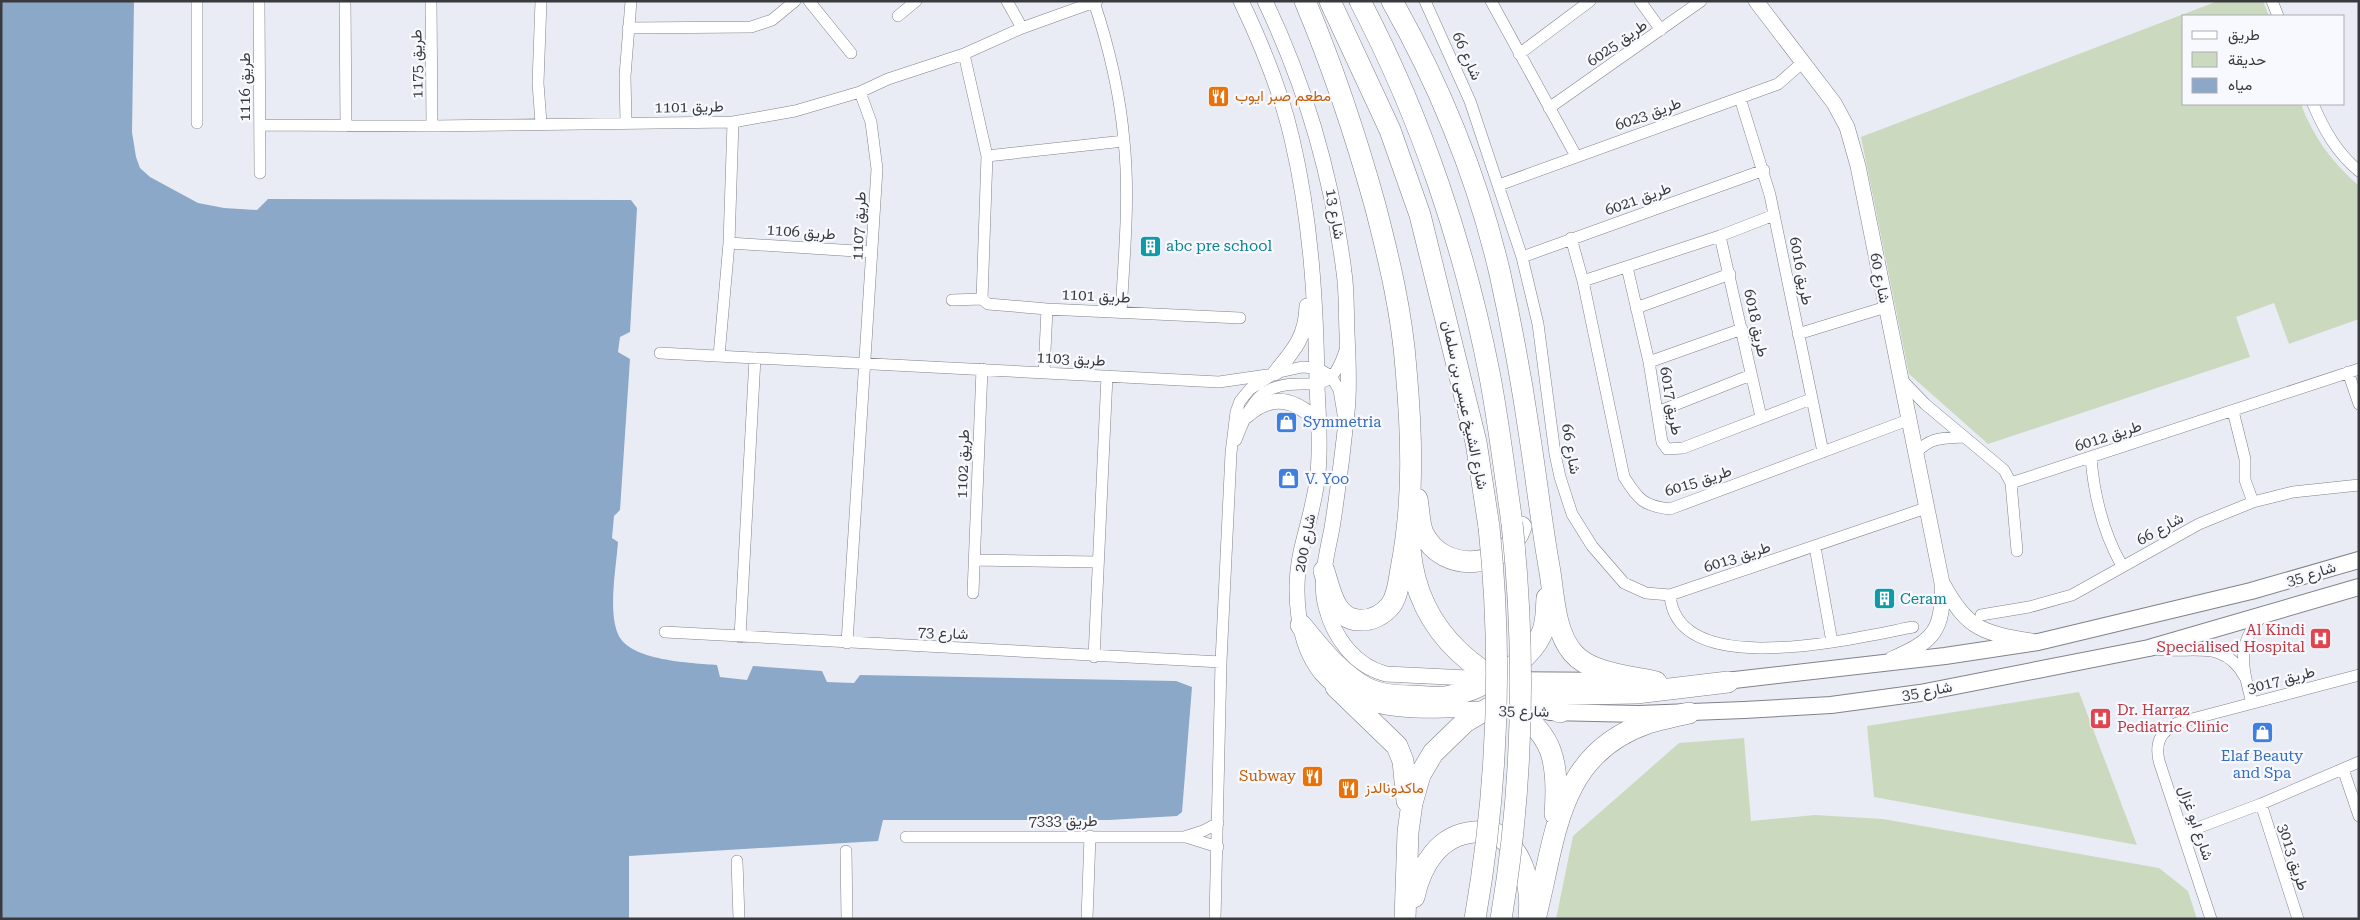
<svg xmlns="http://www.w3.org/2000/svg" width="2360" height="920" font-family="'Roboto Serif',Vazirmatn,serif">
	<style>
		.green { fill: #cbdabe }
		.water { fill: #8ca8c8 }
		.lines { fill: none; stroke-linecap: round; stroke-linejoin: round }
		.minor-casing { stroke: #81828a; stroke-width: 12 }
		.tertiary-casing { stroke: #81828a; stroke-width: 16 }
		.secondary-casing { stroke: #81828a; stroke-width: 18 }
		.motorway-casing { stroke: #81828a; stroke-width: 22 }
		.minor { stroke: #fff; stroke-width: 11 }
		.tertiary { stroke: #fff; stroke-width: 15 }
		.secondary { stroke: #fff; stroke-width: 16 }
		.motorway { stroke: #fff; stroke-width: 21 }
		.motorway-bridge-casing { stroke: #81828a; stroke-width: 22; stroke-linecap: butt }
		.motorway-bridge { stroke: #fff; stroke-width: 21 }
		.labels { text-anchor: middle; dominant-baseline: central; stroke-width: 4.5; stroke-linejoin: round; paint-order: stroke }
		.street-label { font-size: 15px; fill: #393a3d; stroke: #f8f9ff }
		.food-label { font-size: 15px; fill: #c56008; stroke: #f8f9ff; text-anchor: start }
		.culture-label { font-size: 15px; fill: #0d838f; stroke: #f8f9ff; text-anchor: start }
		.shop-label { font-size: 15px; fill: #366cbe; stroke: #f8f9ff; text-anchor: start }
		.health-label { font-size: 15px; fill: #be3a42; stroke: #f8f9ff; text-anchor: end }
	</style>
	<rect width="100%" height="100%" fill="#eaecf5"/>
	<path class="green" d="M2218 1H2263L2269 16H2184V104H2301C2313 137 2332 162 2359 186V319L2289 344 2274 303 2236 317 2250 357 1988 444 1909 374 1861 137Z
		M2079 692 2137 845 1874 797 1867 726Z
		M1744 738 1751 821 1815 815 1883 819 2159 868 2188 891 2197 919H1556L1573 836 1679 743Z"/>
	<path class="water" d="M1 1H134L132 132 136 157 140 168 150 177 198 203 224 208 257 210 268 199 631 200 637 208 630 332 620 337 618 352 630 359 620 510 614 516 612 538 618 542C616 569 608 610 618 634 629 661 692 663 717 665L720 677 747 680 753 666 822 671 827 682 854 683 860 675 1176 681 1192 687 1182 812 1177 816 1109 820H883L878 841 629 856V919H1Z"/>
	<g class="lines">
		<defs>
			<path id="minor" d="M197 1V123
				M259 1 260 173
				M345 1 346 126
				M431 1 432 126
				M809 1 851 53
				M1007 1 1022 28
				M1425 1 1470 101 1522 257 1538 324 1555 454 1560 477 1572 514 1592 546 1624 583 1646 593 1670 595 1926 508
				M1491 1 1576 156
				M1640 1 1661 30
				M2272 1 2278 16
				M1094 2C1109 47 1120 94 1124 141 1130 198 1124 256 1121 313
				M898 16 916 1
				M628 28 751 27 772 20 795 1
				M964 54 987 156 982 299
				M1519 54 1590 1
				M1740 98 1770 195 1823 452
				M2313 104C2324 130 2337 153 2359 171
				M1549 108 1701 1
				M541 123 538 83 541 1
				M626 123 625 76 631 1
				M260 125 432 126 733 122 795 111 860 92 888 79 964 54 1022 28 1097 1
				M987 156 1124 141
				M1499 185 1778 84 1802 63
				M1720 236 1761 417
				M1571 238 1583 281 1624 477C1638 499 1643 506 1670 509L1908 420
				M729 243 872 252
				M1522 257 1764 170
				M1627 267 1649 362 1662 442 1667 449 1683 448 1811 399
				M1583 281 1720 236 1774 215
				M952 300 982 299 988 304 1047 309 1240 318
				M1636 308 1730 274
				M1798 334 1886 307
				M660 353 1219 382 1267 375
				M719 356 729 243 733 122
				M1649 362 1742 329
				M1044 372 1047 309
				M2348 372 2359 404
				M1901 379 1925 404 2004 470 2011 483 2017 551
				M2233 411 2245 459V480L2253 502
				M1657 412 1751 375
				M1236 440C1243 422 1252 397 1271 389 1306 374 1329 403 1345 350
				M1915 454C1930 437 1942 438 1964 437
				M2091 458C2094 495 2104 534 2122 566
				M2011 483 2359 369
				M1815 547 1832 642
				M974 560 1098 562
				M973 593 982 369
				M1670 595C1677 683 1859 637 1913 627
				M1981 615 2029 607 2072 595 2199 524 2253 502 2293 492 2359 485
				M665 632 1221 662
				M740 637 755 358
				M847 643 877 169 871 122 860 92
				M2155 649C2191 655 2223 637 2245 677
				M1094 657 1107 376
				M2252 703C2243 668 2235 645 2262 616
				M2343 769 2359 816
				M2261 804 2298 919
				M2184 833 2261 804 2359 762
				M906 837H1184L1203 831 1218 823
				M1186 837 1218 847
				M846 851 847 919
				M737 861 739 919
				M1087 919 1090 836
				M1215 919 1221 662 1231 453 1236 412 1240 401 1250 389 1275 373 1302 367 1317 368 1331 376 1339 390 1343 414
				M2211 919 2159 761C2155 743 2160 732 2177 723L2359 675"/>
			<path id="tertiary" d="M1241 1C1262 45 1281 91 1292 139 1311 220 1316 303 1317 385 1318 414 1321 443 1318 472 1316 499 1307 525 1301 552 1293 589 1296 642 1321 673 1360 719 1430 710 1484 709
				M1265 1C1307 89 1332 176 1344 272 1347 292 1346 313 1347 333 1348 359 1350 386 1347 412 1343 451 1338 490 1332 528 1327 554 1319 581 1326 607 1334 638 1355 666 1386 674L1489 679
				M1756 1 1834 103 1847 127 1858 166 1942 583C1944 630 1934 641 1892 659
				M1275 373C1294 350 1306 337 1307 306
				M1246 416C1272 393 1295 398 1319 423
				M1944 586C1968 630 1984 633 2031 641"/>
			<path id="secondary" d="M1509 680 1622 681
				M1717 682 1945 656 2038 642 2251 591 2359 560
				M1549 712 1639 714 1744 710 1831 705 1920 693 2149 648 2359 587"/>
			<path id="motorway" d="M1305 1C1334 70 1355 133 1375 205 1389 259 1402 313 1406 369 1412 435 1414 503 1401 569 1399 580 1398 595 1391 605 1383 615 1371 621 1358 620 1334 618 1330 589 1324 571
				M1330 1 1390 130 1420 215 1476 442 1489 527
				M1360 1C1421 117 1465 248 1490 377 1499 425 1505 475 1512 523
				M1392 1C1440 86 1478 179 1500 274 1512 328 1522 383 1530 438 1537 483 1542 528 1550 572 1554 598 1555 632 1573 653 1591 674 1630 676 1656 682
				M1417 499C1419 509 1419 524 1423 533 1443 575 1507 569 1521 527
				M1410 549C1418 640 1484 679 1560 712
				M1301 625C1320 648 1339 673 1366 688 1380 695 1396 696 1411 696 1422 696 1434 698 1445 697 1477 692 1527 665 1541 635 1547 624 1546 610 1547 598
				M1336 687 1397 746 1403 761 1407 801
				M1507 705C1554 732 1559 762 1555 814
				M1414 897C1421 865 1439 835 1474 832 1483 831 1493 831 1500 836 1524 853 1532 889 1529 916
				M1405 919 1408 832 1412 803 1420 775 1433 753 1465 722 1501 701 1519 695 1636 693 1728 682
				M1535 919C1556 839 1556 754 1648 723 1661 719 1675 716 1689 713"/>
		</defs>
		<use href="#minor" class="minor-casing"/>
		<use href="#tertiary" class="tertiary-casing"/>
		<use href="#secondary" class="secondary-casing"/>
		<use href="#motorway" class="motorway-casing"/>
		<use href="#minor" class="minor"/>
		<use href="#tertiary" class="tertiary"/>
		<use href="#secondary" class="secondary"/>
		<use href="#motorway" class="motorway"/>
		<defs>
			<path id="motorway-bridge" d="M1475 919C1498 787 1503 660 1489 527
				M1501 919C1523 788 1526 655 1512 523"/>
		</defs>
		<use href="#motorway-bridge" class="motorway-bridge-casing"/>
		<use href="#motorway-bridge" class="motorway-bridge"/>
	</g>
	<defs>
		<symbol id="restaurant-square" viewBox="-11 -11 22 22"><rect x="-9" y="-9" width="18" height="18" rx="4" fill="#e8710a" stroke="#f8f9ff"/><path d="M-5-6h1v4h1v-4h1v4h1v-4h1v5L-1.5 .5V6h-2V.5L-5-1ZM5-6V6H3V1.5H1.5Q1.5-4 5-6Z" fill="#fff"/></symbol>
		<symbol id="building-square" viewBox="-11 -11 22 22"><rect x="-9" y="-9" width="18" height="18" rx="4" fill="#0f9aa8" stroke="#f8f9ff"/><path d="M-4-6H4V6H1V3H-1V6H-4ZM-2.5-4.3h1.7v1.8h-1.7ZM.8-4.3h1.7v1.8H.8ZM-2.5-1h1.7V.8h-1.7ZM.8-1h1.7V.8H.8Z" fill="#fff"/></symbol>
		<symbol id="shop-square" viewBox="-11 -11 22 22"><rect x="-9" y="-9" width="18" height="18" rx="4" fill="#3f7fe0" stroke="#f8f9ff"/><path d="M-5-2.5h2.3a2.7 3.5 0 0 1 5.4 0H5L5.5 6h-11ZM-1.5-2.5h3a1.5 2.3 0 0 0-3 0Z" fill="#fff"/></symbol>
		<symbol id="hospital-square" viewBox="-11 -11 22 22"><rect x="-9" y="-9" width="18" height="18" rx="4" fill="#e0444e" stroke="#f8f9ff"/><path d="M-5-5h3v3.5h4V-5h3V5h-3V1.5h-4V5h-3Z" fill="#fff"/></symbol>
	</defs>
	<g fill-rule="evenodd">
		<use href="#restaurant-square" x="1206" y="84" width="25" height="25"/>
		<use href="#building-square" x="1138" y="234" width="25" height="25"/>
		<use href="#shop-square" x="1274" y="410" width="25" height="25"/>
		<use href="#shop-square" x="1276" y="466" width="25" height="25"/>
		<use href="#building-square" x="1872" y="586" width="25" height="25"/>
		<use href="#hospital-square" x="2308" y="626" width="25" height="25"/>
		<use href="#hospital-square" x="2088" y="706" width="25" height="25"/>
		<use href="#shop-square" x="2250" y="720" width="25" height="25"/>
		<use href="#restaurant-square" x="1300" y="764" width="25" height="25"/>
		<use href="#restaurant-square" x="1336" y="776" width="25" height="25"/>
	</g>
	<g class="labels">
		<g class="street-label">
			<text transform="translate(1617 43) rotate(-35)">طريق 6025</text>
			<text transform="translate(1467 56) rotate(66)">شارع 66</text>
			<text transform="translate(417 64) rotate(-91)">طريق 1175</text>
			<text transform="translate(245 87) rotate(-90)">طريق 1116</text>
			<text transform="translate(689 107) rotate(-1)">طريق 1101</text>
			<text transform="translate(1648 114) rotate(-20)">طريق 6023</text>
			<text transform="translate(1638 199) rotate(-20)">طريق 6021</text>
			<text transform="translate(1335 214) rotate(80)">شارع 13</text>
			<text transform="translate(859 226) rotate(-87)">طريق 1107</text>
			<text transform="translate(801 232) rotate(4)">طريق 1106</text>
			<text transform="translate(1801 271) rotate(79)">طريق 6016</text>
			<text transform="translate(1880 278) rotate(79)">شارع 60</text>
			<text transform="translate(1096 296) rotate(3)">طريق 1101</text>
			<text transform="translate(1756 323) rotate(78)">طريق 6018</text>
			<text transform="translate(1071 359) rotate(3)">طريق 1103</text>
			<text transform="translate(1671 401) rotate(80)">طريق 6017</text>
			<text transform="translate(1465 405) rotate(78)">شارع الشيخ عيسى بن سلمان</text>
			<text transform="translate(2108 436) rotate(-18)">طريق 6012</text>
			<text transform="translate(1571 449) rotate(80)">شارع 66</text>
			<text transform="translate(963 464) rotate(-88)">طريق 1102</text>
			<text transform="translate(1698 481) rotate(-18)">طريق 6015</text>
			<text transform="translate(2160 529) rotate(-29)">شارع 66</text>
			<text transform="translate(1305 543) rotate(-79)">شارع 200</text>
			<text transform="translate(1737 557) rotate(-18)">طريق 6013</text>
			<text transform="translate(2311 574) rotate(-17)">شارع 35</text>
			<text transform="translate(943 633) rotate(3)">شارع 73</text>
			<text transform="translate(2281 680) rotate(-15)">طريق 3017</text>
			<text transform="translate(1927 691) rotate(-10)">شارع 35</text>
			<text transform="translate(1524 711) rotate(2)">شارع 35</text>
			<text x="1063" y="821">طريق 7333</text>
			<text transform="translate(2196 823) rotate(71)">شارع ابو غزال</text>
			<text transform="translate(2293 857) rotate(72)">طريق 3013</text>
		</g>
		<g class="food-label">
			<text x="1235" y="96">مطعم صبر ايوب</text>
			<text x="1296" y="776" text-anchor="end">Subway</text>
			<text x="1365" y="788">ماكدونالدز</text>
		</g>
		<g class="culture-label">
			<text x="1166" y="246">abc pre school</text>
			<text x="1900" y="599">Ceram</text>
		</g>
		<g class="shop-label">
			<text x="1303" y="422">Symmetria</text>
			<text x="1305" y="479">V. Yoo</text>
			<text x="2262" y="756" text-anchor="middle">Elaf Beauty<tspan x="2262" dy="17">and Spa</tspan></text>
		</g>
		<g class="health-label">
			<text x="2305" y="630">Al Kindi<tspan x="2305" dy="17">Specialised Hospital</tspan></text>
			<text x="2117" y="710" text-anchor="start">Dr. Harraz<tspan x="2117" dy="17">Pediatric Clinic</tspan></text>
		</g>
	</g>
	<rect width="2360" height="920" fill="none" stroke="#393a3d" stroke-width="5"/>
	<rect x="2182" y="15" width="162" height="90" fill="#f8f9ff" stroke="#acadb1"/>
	<rect x="2192" y="31" width="25" height="8" fill="#ffffff" stroke="#acadb1"/>
	<text x="2228" y="40" font-size="15" fill="#393a3d">طريق</text>
	<rect x="2192" y="52" width="25" height="15" fill="#cbdabe" stroke="#acadb1"/>
	<text x="2228" y="65" font-size="15" fill="#393a3d">حديقة</text>
	<rect x="2192" y="78" width="25" height="15" fill="#8ca8c8" stroke="#acadb1"/>
	<text x="2228" y="90" font-size="15" fill="#393a3d">مياه</text>
</svg>
